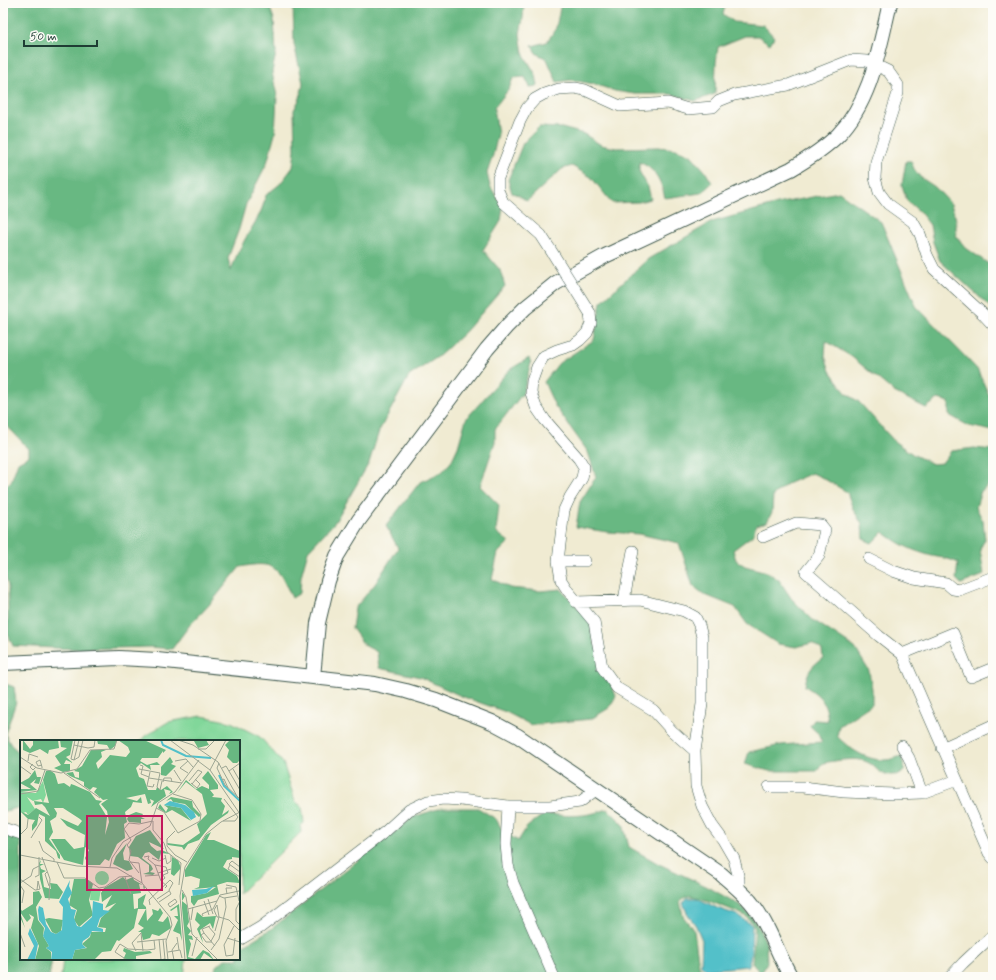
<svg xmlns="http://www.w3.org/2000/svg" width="996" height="980" font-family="Mynerve,sans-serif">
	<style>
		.green { fill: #81d79a; stroke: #508a67 }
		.forest { fill: #68b882; stroke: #447a5b }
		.water { fill: #52c0c9; stroke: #387e7e }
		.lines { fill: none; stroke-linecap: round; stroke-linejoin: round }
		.minor-casing { stroke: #3e574c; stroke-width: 12 }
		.tertiary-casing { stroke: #3e574c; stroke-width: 16 }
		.minor { stroke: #fff; stroke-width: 11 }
		.tertiary { stroke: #fff; stroke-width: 14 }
		.minor-bridge-casing { stroke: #3e574c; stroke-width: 12; stroke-linecap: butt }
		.minor-bridge { stroke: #fff; stroke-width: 11 }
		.inset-river { fill: none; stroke: #52c0c9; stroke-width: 2 }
		.inset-road { fill: none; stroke: #9ca593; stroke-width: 1 }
		.view { fill: #c2185b; fill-opacity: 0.15; stroke: #c2185b; stroke-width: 2 }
		.inset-edge { fill: none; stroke: #1f3d34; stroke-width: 2 }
	</style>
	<rect width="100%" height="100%" fill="#fdfcf7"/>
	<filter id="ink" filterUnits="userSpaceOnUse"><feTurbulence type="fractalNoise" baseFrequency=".025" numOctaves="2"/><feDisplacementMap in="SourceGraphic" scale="8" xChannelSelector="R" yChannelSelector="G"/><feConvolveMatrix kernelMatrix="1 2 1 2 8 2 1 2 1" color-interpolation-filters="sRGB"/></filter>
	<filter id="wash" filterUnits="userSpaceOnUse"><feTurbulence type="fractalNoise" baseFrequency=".012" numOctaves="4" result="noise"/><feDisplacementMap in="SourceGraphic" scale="16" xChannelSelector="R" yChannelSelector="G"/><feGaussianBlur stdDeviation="0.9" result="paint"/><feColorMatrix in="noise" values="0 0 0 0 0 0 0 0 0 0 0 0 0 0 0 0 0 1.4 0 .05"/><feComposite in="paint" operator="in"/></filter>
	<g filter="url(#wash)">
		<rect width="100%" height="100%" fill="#f0ebd2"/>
		<path class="green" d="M202 716 231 722 260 737 283 763 295 801 302 807 304 823 300 826 301 832 239 894V741H140L145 736 168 722Z
			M63 959H176L186 960 184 977H61Z"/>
		<path class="forest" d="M3 3H268L274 19 276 53 272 72 277 96 275 134 267 163 246 204 239 229 228 258 231 271C234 262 237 253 242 245 252 225 261 218 266 195L280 184 293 167 295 150 294 110 300 98 303 83 294 44 293 3H524L523 18 520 34 523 53 536 75 538 86 530 87 525 77 513 78 509 89 494 108 498 134 493 155 487 173 490 186 503 207 501 221 483 250 500 270 505 286 466 331 439 356 409 376 379 431 369 463 335 522 308 551 301 576 300 593 292 598C278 567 275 560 240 567L210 604 189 626 172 649 150 647 76 649 13 646 8 634V586L5 575 3 574V487L11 482 18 462 29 456V449L12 431 3 423Z
			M561 3H726L723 14 734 22 763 25 774 37 770 44 758 36H745L718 47 716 63 715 94 695 101 671 94H635L615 91 594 84 571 80 557 82 547 59 536 53 532 46 547 42 556 28Z
			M539 127 562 128 584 134 601 145 616 148 659 147 676 149 691 155 705 171 712 183 701 193 665 198C661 181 656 169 639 162V171L648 187 651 199 639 202 612 203 591 177 572 166 562 169 527 201 518 195 512 193 508 180 523 143Z
			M906 161H911L914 169 920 177 935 187 951 204 956 219V236L966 248 993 267V311L988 305 940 261 933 242 930 225 919 211 907 201 902 185Z
			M839 192 881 222 916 306 977 369 989 395 993 398V431L969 426 949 415V402L938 399 926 408 894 392 852 357 826 341 825 356 830 371 846 393 859 402 895 442 914 455 933 464 942 463 951 451 974 448 993 450V485L990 484 981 491 976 507 983 521 985 539 980 549 984 575 961 584 956 579 958 563C948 557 936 558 925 554 908 549 896 542 883 532L872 543 863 539 862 524 853 509 847 492 821 477 812 473 787 484 773 495 772 512 767 522 756 525 753 535 733 550 736 560 745 566 767 572 779 580 791 598 813 620 855 648 869 671 872 689V704L839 726 837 736C848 748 867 761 885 760 890 760 896 758 901 756L905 769 901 774C874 779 880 764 861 760 852 758 833 761 823 763L817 771H769L745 764 749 752 781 745 822 742 820 735 810 726 814 720 828 721C826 701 821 696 805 686 807 671 812 666 823 658L822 650 812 643 796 647 778 644 747 624 735 607 705 595 693 586 679 543 639 534 607 532 576 527 580 502 596 477 588 452 555 406 544 382 559 363 594 340 601 302 648 259 712 222 781 203Z
			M529 358 531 363 523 393 495 429V442L480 486 499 505 496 532 509 542 498 553 492 579 510 588 541 591 561 589 590 620 593 639 616 696 609 708 591 719 531 725 506 712 461 696 420 677 379 668 377 652 364 645 352 628 355 608 375 584 398 548 386 526 420 482 442 472 451 462 458 447 466 419 509 370Z
			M3 683 14 687 16 702 5 734 11 745 21 754V807L5 811H3Z
			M441 808H478L496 819 503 831 518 841 527 827 544 814C570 816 582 818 608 809L623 824 629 847 659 864 706 886 740 905 750 915 759 928 766 943 767 962 761 974 752 963 755 927C752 924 750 920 747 917 741 913 694 894 688 896 686 896 683 899 680 901L683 916 694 931 699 966 706 973 724 972 725 977H212L217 966 225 959H239V948L271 929 413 817Z
			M3 833 12 834 21 840V959H52L49 977H3Z"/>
		<path class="water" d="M687 898H697L717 908 737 915 752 925 751 955 748 966 706 970 701 965 702 940 696 926 687 913 683 903Z"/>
	</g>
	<g filter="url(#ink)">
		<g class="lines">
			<defs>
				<path id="minor" d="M550 249 541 235 503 202 498 190V178L520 121 527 108 535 99 544 94 559 89 575 88 585 90 620 106 668 103 688 109 713 107 719 101 734 95 788 85 851 60 867 61 888 71 898 85V93L876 162 875 178 879 192 888 204 913 222 920 234 927 255 934 269 982 313 993 325
					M590 313 591 323 587 333 580 340 573 345 557 350 544 356 537 367 532 381 531 393 536 407 545 420 579 459 584 467 582 478 570 497 564 510 558 561 561 580 568 591 594 622 602 667 617 688 653 710 672 731 695 751
					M763 537 796 523 821 525 825 530 819 556 806 572 879 636 902 654 989 853 993 858
					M869 559 893 571 914 578 946 583 953 589 959 590 993 577
					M558 561H585
					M624 600 633 551
					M576 602 640 600 684 611 695 617 699 625 702 637V704L695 751 696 786 702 806 712 825 723 840 734 859 739 879V889
					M902 654 953 633 971 677 993 668
					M902 746 909 758 922 793
					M942 748 993 725
					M769 787H803L844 792 894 794 922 793 957 780
					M508 806 506 844 508 865 513 883 554 977
					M3 828 21 834
					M239 940 261 927 386 831 409 810 428 801 443 799 461 800 508 806H550L580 802 597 789
					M950 977 963 963 993 935"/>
				<path id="tertiary" d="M3 663 119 658 157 660 313 677 375 684 406 691 436 700 492 722 518 736 721 874C731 883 741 891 750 901 768 922 777 953 791 977
					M313 677 318 623 328 581 337 556 359 520 487 349 507 326 525 308 556 283 605 256 791 169C808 159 824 149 838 135 872 100 879 48 890 3"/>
			</defs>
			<use href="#minor" class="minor-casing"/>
			<use href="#tertiary" class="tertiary-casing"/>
			<use href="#minor" class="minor"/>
			<use href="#tertiary" class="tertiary"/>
			<defs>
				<path id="minor-bridge" d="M550 249 590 313"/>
			</defs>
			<use href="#minor-bridge" class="minor-bridge-casing"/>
			<use href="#minor-bridge" class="minor-bridge"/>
		</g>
	</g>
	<g transform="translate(20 740)">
		<rect width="220" height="220" fill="#f0ebd2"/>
		<path d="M23 41 26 55 23 63 21 59 13 61 7 57 15 69 8 75 6 72 3 73 0 71V52L16 53ZM75 138a7 7 0 1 1 14 0a7 7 0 1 1-14 0ZM71 148 81 149 79 161 70 160Z" fill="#81d79a"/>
		<path d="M3 0 10 9 13 5V0H38L39 8 29 10 28 14 20 9 10 13 3 10ZM40 0H53L50 15 46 17 53 23 46 20 44 24H50V31L43 32 34 28 41 25 35 16 47 8 41 7ZM77 0H97L95 6 90 10 87 5 78 4ZM98 0H124L146 10 143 13V11L138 18H122L120 21 127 25 137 22 140 25H130L131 30 121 23 116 28 119 37 124 39 128 50H136L137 47 141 50 147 46 153 52 149 54 151 51 144 49 146 56 131 67 134 61 130 59 131 63 128 64 125 54 106 58 117 61 121 57 122 63 113 62 111 67 105 72 107 82 104 84 105 98 97 104 89 121 85 119 80 125H68L65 118 69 110 65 107 63 125 44 120 31 99H45L54 109 64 107 65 95 47 86 40 78 58 86 62 81 60 79 43 68H34L37 73 36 77 30 81 33 92 29 99 40 115V119L38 118 36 111 25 101V77L19 74 17 85 12 91V85L15 80 8 79 0 71 8 75 16 68 30 76 25 67 22 64 15 65 14 61 29 63 23 40 26 31 30 30 35 34 38 44 44 43 50 47 51 44 54 45 70 52 76 60 82 61 79 64 87 77 85 95 89 82 87 71 81 64 88 59 83 60 74 52 77 48 73 47 70 50 64 46V42L50 36 46 33 53 32 55 37 59 38V32L54 31 62 26 71 10H86L81 12 82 17 76 23 78 29 90 15 106 17 110 12 108 7ZM160 0H186L189 5 178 8 174 1ZM210 0H220V20L217 23H213L207 17 209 10 205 5ZM150 17 153 22 151 24 156 26 146 36 141 35V27ZM15 30 17 37H21L19 44 14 43 16 39 10 44 17 50 0 52V49H11L0 43 9 38ZM188 31 198 45V49L190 50 194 55 192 57 202 58 201 61 205 66 202 75 209 70 208 73 191 85 179 100 168 104 164 110 162 107 148 105 147 103 163 105 180 93 177 84 187 74 182 54 166 42 157 53 166 40 176 49 182 46 189 49V45L182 38ZM151 57 172 61 173 67 181 75 179 77 165 64 153 62 151 59 146 61ZM140 64 146 72 148 68 144 65 161 68 171 81 152 70 146 73 138 68ZM116 72 123 74 121 77 125 79H121V83L109 82 107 79 109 75ZM130 90 144 109 129 102 131 106 137 111 142 110 150 114 141 113 139 120 129 112 125 113 122 118 131 125 133 129 130 132 135 133 133 135 123 134 129 132V125L118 117 110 116 109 107 116 96ZM191 92 187 100H194L220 111V118L212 117V119L207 120 203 127 217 136 220 143 207 142 197 145 199 154 178 160 174 166 171 162V156L187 153 196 147 174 149 179 147 180 139 171 136 165 137V130L186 95ZM107 103 103 113 104 120 109 121 113 129 107 131 93 124 96 116ZM152 117 158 120 161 128 154 136 151 134ZM21 120 20 124H24L20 126 21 129 26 131 22 133 24 147 31 149 30 143 37 144 43 152 39 159 25 158 20 139 19 123ZM103 137 106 140 113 137 114 140 123 145 125 147 124 150 123 145 119 144 121 153 113 154 114 169 118 168V159L126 154 123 164 126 167 127 181 133 174 132 169 138 171 140 168 143 173 138 181 143 182 148 176 151 188 139 196 132 194 130 198 123 200 121 192H118L124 188 118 184 126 169H118L114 188 99 201 97 200 91 211 82 212 74 220H52L55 210 67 208 62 204 70 197 71 192H85L86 188 78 187 81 178 96 163 85 168 92 155 82 162 81 153 84 148ZM54 139H67L73 144 69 160 73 175 59 187 54 180 57 170 49 165ZM19 151 22 157 16 167 18 180 24 188 23 196 29 206 26 208 31 212V220H15L19 206 11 188 14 177 9 174 11 178 7 182 0 172 5 188 0 177V168L2 171 13 164V152ZM162 152 165 156 162 161 167 165 169 182 167 186 171 191 168 195 172 196 173 200 169 199 171 204 168 217 175 219 183 210 189 213 194 220 184 213 180 220H167L162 168ZM159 164 162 201 160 194 153 191 158 180 154 176H158L157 167 151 171 150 170ZM177 172 183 177 196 176 193 189 190 183 180 190 183 203 177 189 180 185 175 180ZM29 178 43 180 41 191 36 194 32 192 25 179ZM104 208 115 212 130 211 132 213 116 216V220H103L106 213 103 211Z" fill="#68b882"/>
		<path d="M150 61 165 65 174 72 176 77 171 80 161 68 144 65ZM50 140 49 146 52 153 48 159 51 169 56 170 54 178 57 186 61 187 72 177 73 161 83 164V170L90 171 80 178 77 187 83 189V192L72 191 69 197 63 201 62 204 66 208 55 210 52 220H31L32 212 26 208 29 206 23 196 25 188 19 180 18 170 19 166 23 168 26 184 31 192 36 194 42 190 43 167 39 162ZM194 146 187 153 173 156 172 150 186 149ZM10 188 18 204 15 220H7L14 206 8 194Z" fill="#52c0c9"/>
		<path class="inset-river" d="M141 0 143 5 166 16 191 18M199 35 204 46 220 61"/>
		<path class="inset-road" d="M150 0 190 30 220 74M158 0 173 5 198 22 218 58M54 5 68 8 74 7 75 0M178 9H186L195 0M0 17 17 28 41 33 57 29 70 10 94 9 97 0M54 20 59 17 63 0M54 20 51 19 55 0M54 20 59 0M8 21 9 14 18 17M155 21 166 19 173 27M168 21 160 28 168 33M199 23 197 28 205 45 220 59M13 24 10 27 13 30 16 27M22 25 18 26 16 22 20 20 22 27V28M120 25 123 26 121 34 129 37M0 26 11 34M202 28 206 26 220 50M119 29 140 33 137 47 140 50 142 41M213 29 220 41M154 30 161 41M190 30 206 0M209 31 220 23M130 32 127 46 133 47 134 44M44 33 80 58M129 38 162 43M202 40 204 39 208 48M169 41 178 30 182 32 172 44M143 42 144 38H151L152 42M171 43 177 48 180 44 175 39M0 54 18 51 25 30M136 68 144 72 158 93 180 81 181 74 172 60 153 54M133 81V90L144 103 147 112 161 123 159 145M203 81H215L218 77 204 59M155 91 147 99V106L155 115 167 122M0 95 7 88 8 79M11 98 22 80 19 77M19 101 23 111 34 119V122M0 115 57 126 97 128 122 143M145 115 147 124 151 121V115M22 117 30 139 29 160M124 117 129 116 128 119 135 125 141 141 147 146 145 148M132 118 139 121 146 118M37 122 44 138H65L79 148 85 147 99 137 112 136M110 122 119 123 122 143 150 177 152 185 146 201 148 220M135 125 146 127 148 133 143 135 145 138 141 141M210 125 208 129 220 137M90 127 92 118 103 102 130 86 138 63 155 52 179 20M220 127 212 121 209 124 220 132M27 132 25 134 29 146M119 133 109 120 111 111 107 105 111 100 104 89 109 83 119 84 133 81M138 133 151 129M125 136 139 135M15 137 19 135V117M105 137 111 154M0 139 15 150H16L20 149 18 141 17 150M0 143 11 136 13 129 19 126M0 145 4 151 2 163M206 145 216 147 219 161M162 150 166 157 172 194 197 219M207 154 206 148H212M199 156 204 158 217 156M137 159 149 151M155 159 157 162 150 167 148 164ZM188 159 193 174M184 161 189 175M220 161 216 169V181L220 185M130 165 129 160 150 140 153 143 149 150 151 154 139 162M168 169 197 161M183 176 182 174 193 169 200 155 219 151M171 180 173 167M188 186 195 194 191 201M190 186 182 189 184 193 181 195 186 202H192M214 186 204 205 206 216 213 215 215 198M195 191 199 177 197 165 194 170 197 177H199L209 180 220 191M0 193 5 207M184 193 195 206M157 197 159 210M207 198 220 202M139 199 141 220M117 202 146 199M191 210 199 199 206 167 205 158M116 211 112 203 121 193 123 211M148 212 160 210 162 218M172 216 177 197M107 220 95 212 100 204 108 209 127 210 135 209 134 200M140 220 145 219 143 199M154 220 152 210 157 203M165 220 160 156 165 127 186 94 201 82 220 72"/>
		<path class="view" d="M67 76H142V150H67Z"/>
		<rect width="220" height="220" class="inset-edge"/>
	</g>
	<rect width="996" height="980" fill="none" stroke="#fdfcf7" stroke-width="16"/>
	<path d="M24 40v6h73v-6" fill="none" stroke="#1f3d34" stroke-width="2"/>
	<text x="30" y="40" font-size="12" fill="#1f3d34" stroke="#fdfcf7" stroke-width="3" paint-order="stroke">50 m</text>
</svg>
